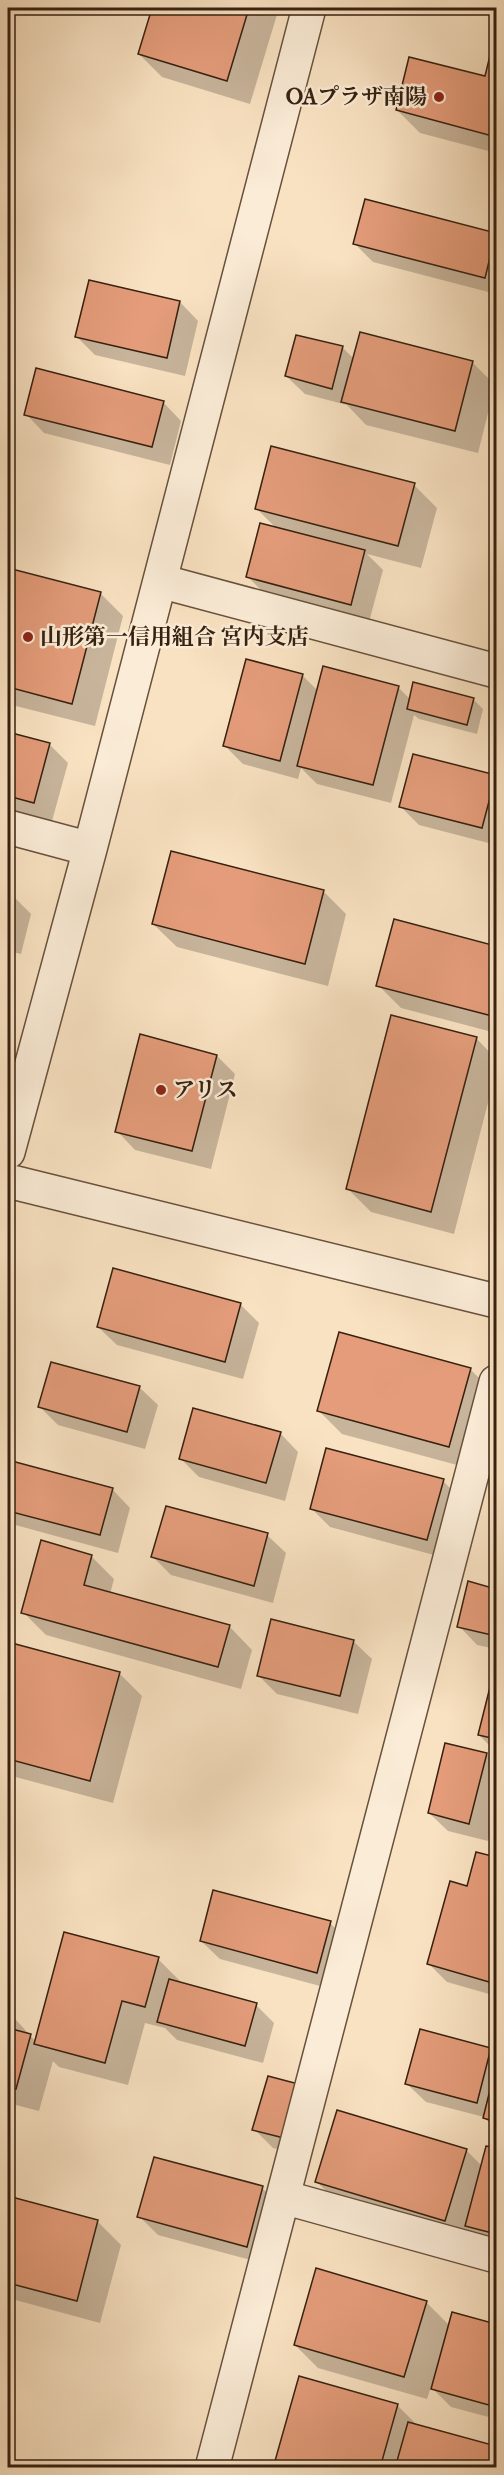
<svg xmlns="http://www.w3.org/2000/svg" width="504" height="2475" font-family="'IM FELL French Canon','Noto Serif JP',serif">
	<style>
		.shadow { fill: #0003 }
		.building { fill: #e49c7a; stroke: #362110; stroke-width: 1.5 }
		.lines { fill: none; stroke-linecap: round; stroke-linejoin: round }
		.minor-casing { stroke: #67513c; stroke-width: 36 }
		.minor { stroke: #fbecd7; stroke-width: 33 }
		.poi-dot { fill: #8f2418; stroke: #fbecd7; stroke-width: 2 }
		.labels { text-anchor: middle; dominant-baseline: central; stroke-width: 5; stroke-linejoin: round; paint-order: stroke }
		.poi-label { font-size: 22px; font-weight: bold; fill: #362110; stroke: #fbecd7; text-anchor: start }
	</style>
	<rect width="100%" height="100%" fill="#f9e2c2"/>
	<filter id="stains"><feTurbulence type="fractalNoise" baseFrequency=".00333" numOctaves="4"/><feColorMatrix values="0 0 0 0 .2 0 0 0 0 .09 0 0 0 0 .02 0 0 0 .5 -.17"/></filter>
	<radialGradient id="worn" r=".72"><stop offset=".6" stop-color="#630" stop-opacity="0"/><stop offset="1" stop-color="#630" stop-opacity=".3"/></radialGradient>
	<path class="shadow" d="M154 8H279L250 104 162 77 139 54Z
		M496 37V153L420 133 397 110 486 78Z
		M366 201 496 235V294L373 262 355 244Z
		M180 302 198 321 185 376 95 355 77 337Z
		M297 336 343 348 354 359 472 362 495 385 478 453 366 425 347 405 305 394 286 376Z
		M163 402 181 421 170 465 44 433 26 414Z
		M414 485 437 508 421 568 367 554 383 570 369 622 266 595 248 577 277 529 256 508Z
		M8 569 100 593 123 616 95 726 8 704Z
		M302 675 318 691 398 687 411 700 473 699 483 709 477 734 419 719 414 715 391 803 317 784 301 768 298 779 243 764 225 746Z
		M8 733 49 744 68 763 52 821 8 809Z
		M495 777 496 845 419 825 401 807Z
		M323 891 346 914 328 986 177 947 153 924Z
		M8 894 13 896 31 914 21 954 8 951Z
		M395 921 496 947V1033L401 1008 378 985Z
		M476 1038 496 1059V1072L454 1234 371 1212 348 1189Z
		M8 1041 14 1047 8 1072Z
		M217 1056 235 1074 211 1169 135 1150 117 1131Z
		M114 1270 241 1305 259 1323 243 1379 117 1345 98 1327Z
		M470 1369 493 1392 472 1469 342 1434 319 1411Z
		M139 1387 158 1405 145 1449 58 1425 40 1407Z
		M280 1433 298 1452 285 1501 199 1477 181 1459Z
		M8 1461 112 1489 130 1508 118 1553 8 1523Z
		M443 1481 461 1499 445 1558 330 1527 311 1508Z
		M267 1535 286 1553 273 1603 171 1575 153 1557Z
		M91 1556 114 1579 110 1594 229 1626 252 1650 241 1689 46 1635 23 1612Z
		M469 1583 496 1590V1649L477 1645 459 1626Z
		M353 1641 372 1659 358 1714 277 1694 259 1676Z
		M8 1643 119 1673 142 1696 113 1803 8 1775Z
		M491 1689 496 1690V1752L479 1735Z
		M487 1754 496 1764V1806L488 1841 448 1831 429 1813Z
		M477 1854 496 1859V1996L447 1982 429 1964 468 1888Z
		M330 1923 348 1941 335 1990 220 1959 201 1941Z
		M158 1959 181 1982 180 1984 256 2005 274 2023 263 2063 177 2040 165 2028 145 2023 128 2085 59 2067 53 2061 39 2111 8 2103V2011L36 2042Z
		M490 2050 496 2056V2130L484 2117 426 2102 407 2084Z
		M269 2078 310 2158 273 2148 254 2129Z
		M487 2148 496 2150V2250L490 2249 472 2231 468 2243 340 2205 317 2182 466 2150 482 2166Z
		M262 2188 281 2206 265 2264 158 2235 139 2216Z
		M8 2197 98 2222 121 2245 100 2323 8 2298Z
		M426 2302 450 2326 453 2313 496 2325V2419L451 2407 431 2387 427 2399 318 2368 295 2345Z
		M398 2406 418 2426 496 2448V2468H274Z"/>
	<path class="building" d="M152 8H249L227 81 138 54Z
		M496 31V137L396 110 409 57 485 76Z
		M365 199 496 233 485 278 353 244Z
		M89 280 180 301 167 358 75 337Z
		M360 332 473 361 455 431 341 402Z
		M296 335 343 346 332 389 285 376Z
		M36 368 164 401 152 447 24 415Z
		M271 446 415 483 398 546 255 509Z
		M260 523 365 550 351 605 246 577Z
		M8 568 101 592 72 704 8 687Z
		M246 659 303 674 280 761 223 746Z
		M323 666 399 686 373 785 297 766Z
		M413 682 474 698 467 725 407 709Z
		M8 732 50 743 34 803 8 796Z
		M413 754 496 775 482 828 399 807Z
		M171 851 324 890 305 964 152 924Z
		M8 893 13 894 8 918Z
		M394 919 496 946V1017L376 986Z
		M391 1015 477 1037 431 1212 346 1189Z
		M140 1034 217 1055 192 1151 115 1132Z
		M113 1268 241 1303 225 1362 97 1327Z
		M339 1332 471 1368 449 1447 317 1411Z
		M51 1362 140 1386 127 1432 38 1407Z
		M193 1408 281 1432 266 1483 179 1459Z
		M326 1448 444 1479 427 1540 310 1509Z
		M8 1460 113 1488 100 1535 8 1511Z
		M166 1506 268 1533 254 1586 151 1557Z
		M496 1516V1539L491 1537Z
		M41 1540 92 1555 84 1585 230 1625 218 1667 21 1613Z
		M468 1581 496 1589V1636L457 1627Z
		M271 1619 354 1640 340 1696 257 1676Z
		M8 1642 120 1672 90 1781 8 1759Z
		M490 1687 496 1689V1739L478 1735Z
		M445 1743 487 1753 469 1824 428 1813Z
		M476 1852 496 1857V1984L427 1964 450 1881 467 1886Z
		M213 1890 331 1921 317 1973 200 1941Z
		M64 1932 159 1957 145 2007 122 2001 105 2063 34 2044Z
		M169 1979 257 2003 245 2046 157 2022Z
		M8 2028 31 2034 16 2089 8 2087Z
		M420 2029 491 2048 477 2103 405 2084Z
		M496 2066V2122L483 2118Z
		M268 2076 306 2086 292 2140 252 2130Z
		M337 2110 467 2149 445 2221 315 2182Z
		M486 2146 496 2148V2234L465 2226Z
		M154 2157 263 2186 247 2247 137 2217Z
		M8 2196 98 2220 77 2301 8 2283Z
		M316 2268 427 2301 404 2377 294 2345Z
		M452 2312 496 2324V2407L431 2389Z
		M299 2376 398 2404 380 2468H273Z
		M408 2422 496 2446V2468H395Z"/>
	<g class="lines">
		<defs>
			<path id="minor" d="M160 581 496 671
				M8 827 90 849
				M8 1152 90 849 309 8
				M8 1181 496 1301
				M283 2197 496 2256
				M212 2468 496 1382"/>
		</defs>
		<use href="#minor" class="minor-casing"/>
		<use href="#minor" class="minor"/>
	</g>
	<g class="poi-dot">
		<circle cx="439" cy="97" r="6"/>
		<circle cx="28" cy="637" r="6"/>
		<circle cx="161" cy="1090" r="6"/>
	</g>
	<g class="labels">
		<g class="poi-label">
			<text x="427" y="97" text-anchor="end">OAプラザ南陽</text>
			<text x="40" y="637">山形第一信用組合 宮内支店</text>
			<text x="173" y="1090">アリス</text>
		</g>
	</g>
	<rect width="504" height="2475" fill="none" stroke="#f9e2c2" stroke-width="30"/>
	<rect x="9" y="9" width="486" height="2457" fill="none" stroke="#362110" stroke-width="3"/>
	<rect x="15" y="15" width="474" height="2445" fill="none" stroke="#362110" stroke-width="1.5"/>
	<rect width="100%" height="100%" filter="url(#stains)"/>
	<rect width="100%" height="100%" fill="url(#worn)"/>
</svg>
